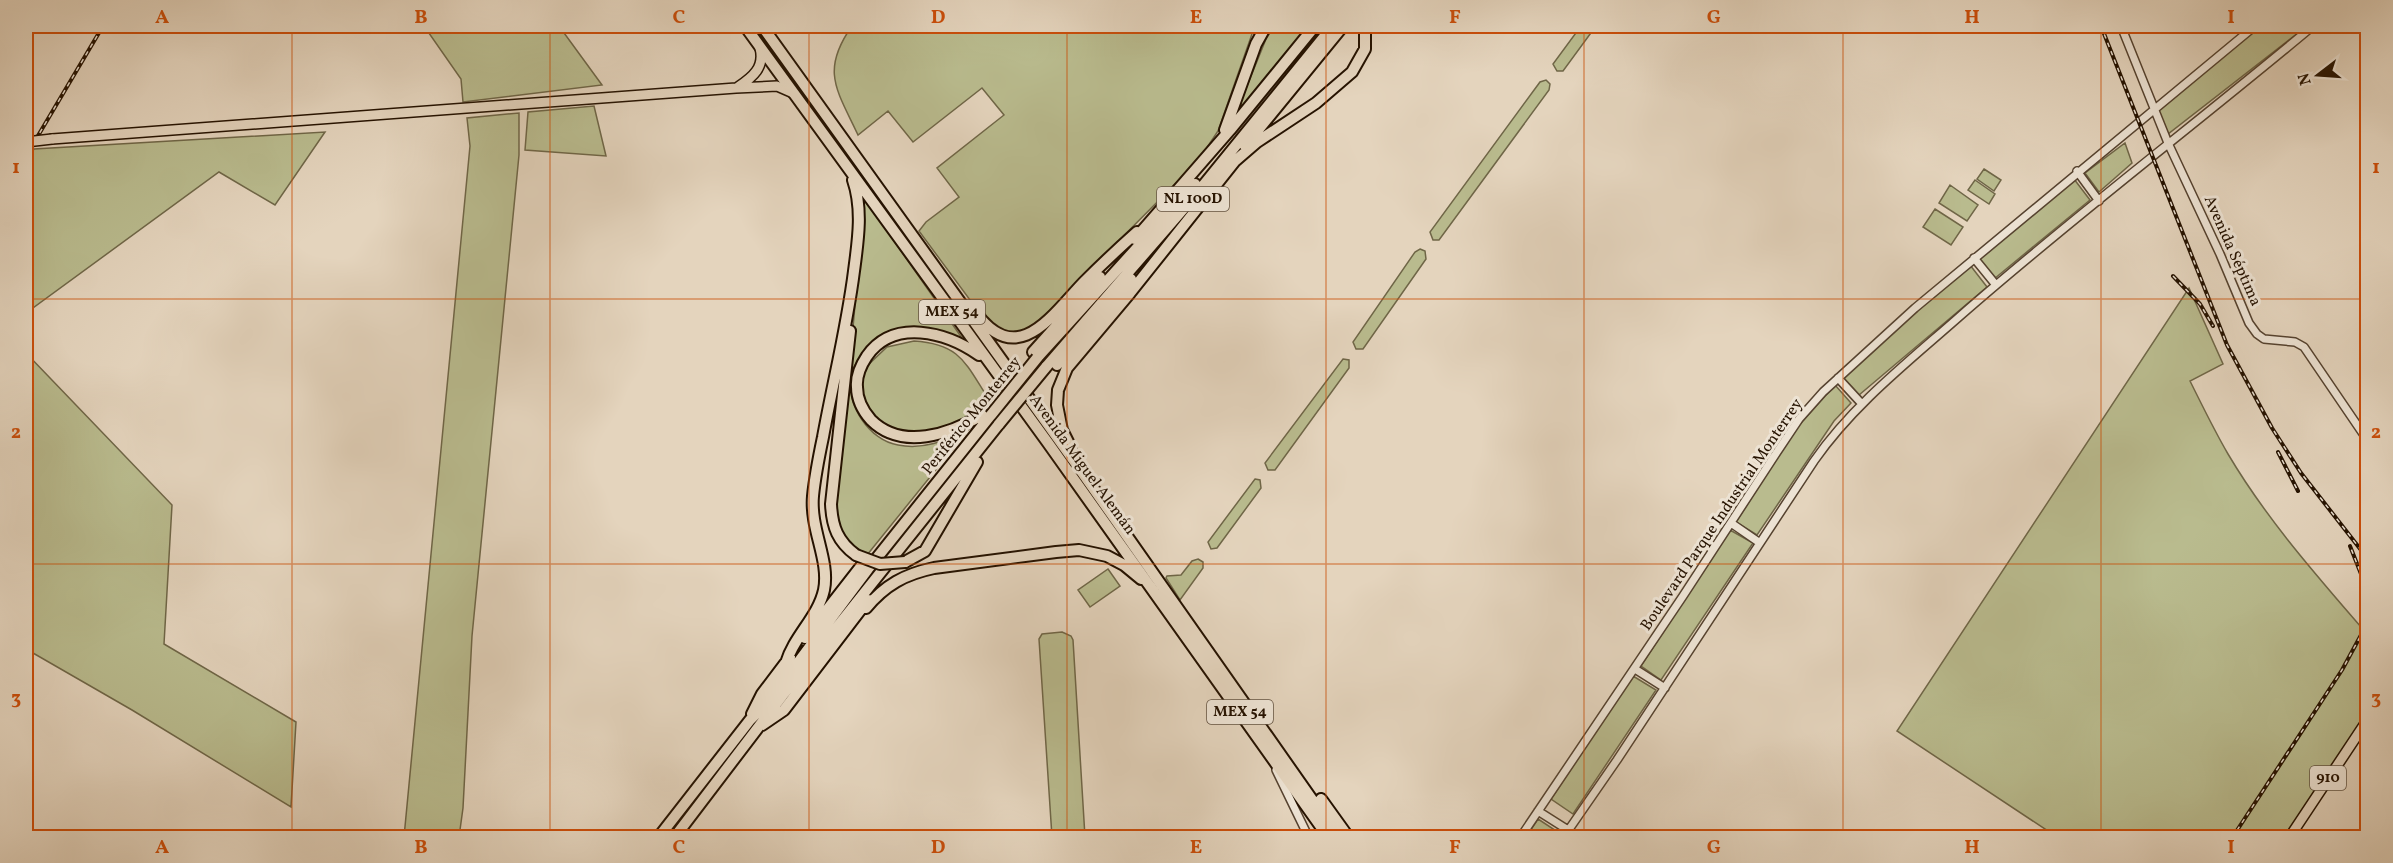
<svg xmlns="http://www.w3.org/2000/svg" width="2393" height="863" font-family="Vollkorn,serif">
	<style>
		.green { fill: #b9bb8e; stroke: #6f6647; stroke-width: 1.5 }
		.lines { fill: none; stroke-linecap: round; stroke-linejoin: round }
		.minor-casing { stroke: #55422f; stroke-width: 10 }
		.major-casing { stroke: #251200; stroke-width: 12 }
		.highway-casing { stroke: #251200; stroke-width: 14 }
		.minor { stroke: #ede3d4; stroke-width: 7 }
		.major { stroke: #e4d4bd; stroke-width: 9 }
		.highway { stroke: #e4d4bd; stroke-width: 10 }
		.rail-casing { stroke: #251200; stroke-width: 4 }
		.rail { stroke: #ede3d4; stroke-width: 1.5; stroke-dasharray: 4.5; stroke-linecap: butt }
		.major-bridge-casing { stroke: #251200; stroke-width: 12; stroke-linecap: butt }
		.highway-bridge-casing { stroke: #251200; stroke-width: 14; stroke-linecap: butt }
		.major-bridge { stroke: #e4d4bd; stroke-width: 9 }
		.highway-bridge { stroke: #e4d4bd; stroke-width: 10 }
		.grid { fill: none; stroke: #cb4e0a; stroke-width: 1.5; stroke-opacity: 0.55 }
		.labels { text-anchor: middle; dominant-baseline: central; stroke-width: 6; stroke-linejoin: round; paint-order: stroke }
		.shield { fill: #ede3d4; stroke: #615140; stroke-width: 1.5 }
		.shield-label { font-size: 15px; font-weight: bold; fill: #251200 }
		.street-label { font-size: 16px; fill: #251200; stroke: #ede3d4 }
		.neatline { fill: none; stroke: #cb4e0a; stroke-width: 2 }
		.grid-label { font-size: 20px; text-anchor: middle; font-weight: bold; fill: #cb4e0a }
	</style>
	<rect width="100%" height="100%" fill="#e4d4bd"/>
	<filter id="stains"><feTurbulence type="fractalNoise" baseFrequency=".00333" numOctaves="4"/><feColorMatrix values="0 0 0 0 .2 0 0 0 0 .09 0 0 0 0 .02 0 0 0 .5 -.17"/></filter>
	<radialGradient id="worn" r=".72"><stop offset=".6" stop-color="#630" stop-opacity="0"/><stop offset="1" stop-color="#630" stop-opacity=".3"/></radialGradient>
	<path class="green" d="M424 26H559L602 85 463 102 461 79Z
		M852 26H1257L1253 31 1218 131 1198 161 1038 322 1023 331 1007 332 987 323 919 231 926 222 959 197 937 168 1004 115 982 88 913 142 888 111 858 135C837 90 820 71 852 26Z
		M1274 26H1311L1230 128 1266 39Z
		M1581 26H1596L1563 71H1557L1553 64Z
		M2260 26H2307L2168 134 2158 110Z
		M1546 80 1550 84 1549 90 1439 240H1433L1430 232 1540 82Z
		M594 106 606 156 525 150 528 112Z
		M519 113V155L472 636 463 808 459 837H404L470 146 467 118Z
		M325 132 275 205 219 172 26 313V164L34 149Z
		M2125 143 2132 163 2099 192 2085 173Z
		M1984 169 2001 180 1994 191 1977 179Z
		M2074 179 2090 200 1994 279 1978 259Z
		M1975 180 1995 194 1989 204 1968 190Z
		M1950 185 1978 205 1967 221 1939 203Z
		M859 191 969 348C951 344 915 332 898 332 886 332 878 338 870 346 862 354 853 365 851 376 845 404 870 441 898 445 923 450 945 441 968 430L867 555C847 544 840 533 836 511 843 442 849 374 855 305 859 266 868 230 859 191Z
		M1935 209 1963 227 1951 245 1923 227Z
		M1420 249 1425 251 1426 259 1363 349H1356L1353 342 1415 252Z
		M1970 265 1987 287 1859 395 1842 377Z
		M2189 288 2223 364 2190 381C2202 405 2214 430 2228 454 2267 520 2318 577 2367 634V713L2284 838 2057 837 1897 731Z
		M914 341C962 344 966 365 990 401L981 410 961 423 914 435 886 429 878 422 866 405 863 395 862 380 866 367 887 347Z
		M26 353 172 505 164 644 296 722 291 807 132 710 26 649Z
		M1343 359 1349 360V368L1275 470H1268L1265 463Z
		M1835 385 1851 403 1834 421 1757 535 1736 522 1794 431Z
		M1255 479 1260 480 1261 488 1217 548 1211 549 1208 542Z
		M1730 530 1753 543 1661 680 1641 666Z
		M1198 559 1203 562V568L1180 600 1166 578 1167 576 1181 575 1192 561Z
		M1108 569 1120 586 1090 607 1078 590Z
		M1062 632 1071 636 1073 640 1085 837H1052L1039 639 1042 634Z
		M1633 676 1656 690 1573 814 1551 799Z
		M1538 819 1561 834 1558 837H1526Z"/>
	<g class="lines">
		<defs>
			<path id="minor" d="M2121 26 2168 143 2220 254 2249 323 2257 334 2264 339 2295 342 2304 347 2368 441
				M2077 171 2099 201
				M1974 258 1996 285
				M1838 378 1862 404
				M1731 523 1760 543
				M1635 669 1665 688
				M1276 770 1309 838
				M1538 811 1568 830
				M1520 838 1683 596 1773 458 1799 419 1823 392 1915 308 2255 26
				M1563 838 1617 760 1814 461C1853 405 1908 362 1959 317 2074 216 2196 124 2313 26"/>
			<path id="major" d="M738 87C753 77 765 67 760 48
				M52 139 736 88 777 86 793 93
				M2289 838 2368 719"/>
			<path id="highway" d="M745 26 1048 443 1329 838
				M762 26 1077 465 1339 838
				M1225 130 1256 44 1266 26
				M1245 146 1343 26
				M1135 239 1230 130 1315 26
				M976 313C1018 370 1053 314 1084 282 1101 265 1119 248 1137 232
				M850 331 831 504C832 527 838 542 856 555
				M1033 352 1100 277
				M979 355C946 332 894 318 867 356 861 365 856 376 857 387 857 399 863 411 871 420 902 451 950 434 982 415
				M1037 358 1195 184
				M1057 365 1131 279
				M1046 367 1198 192 1333 26
				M1071 448 1062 430 1057 405 1058 390 1067 368 1130 293 1235 161 1257 142 1316 103 1352 72 1365 49V26
				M905 562 925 551 977 462
				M866 608C885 585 905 574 934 568L1056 552 1079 550 1107 556 1124 565 1141 579
				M805 638 862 565
				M786 663C794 636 818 617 824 590 830 560 810 530 813 496 815 476 819 456 823 437 833 382 847 327 854 271 858 241 863 209 853 180
				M752 714 762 694 790 657
				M762 725 784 710 868 600
				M1321 799 1349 838
				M658 838 750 720 770 700 868 569 991 415
				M674 838 782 696 999 424"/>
		</defs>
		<use href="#minor" class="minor-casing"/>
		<use href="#major" class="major-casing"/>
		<use href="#highway" class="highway-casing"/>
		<use href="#minor" class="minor"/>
		<use href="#major" class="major"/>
		<use href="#highway" class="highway"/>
		<defs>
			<path id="rail" d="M2101 26 2227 345 2272 428 2301 473 2368 559
				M26 156 103 26
				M2173 276 2200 304 2213 326
				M2278 452 2298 491
				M2232 838 2342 670 2361 635 2364 620 2363 579 2350 546"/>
		</defs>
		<use href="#rail" class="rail-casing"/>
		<use href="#rail" class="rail"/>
		<defs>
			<path id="major-bridge" d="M26 142 52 139"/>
			<path id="highway-bridge" d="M991 415 1037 358
				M999 424 1046 367
				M856 555 880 564 905 562"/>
		</defs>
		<use href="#major-bridge" class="major-bridge-casing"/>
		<use href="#highway-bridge" class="highway-bridge-casing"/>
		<use href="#major-bridge" class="major-bridge"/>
		<use href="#highway-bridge" class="highway-bridge"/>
	</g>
	<path class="grid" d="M292 26V838M550 26V838M809 26V838M1067 26V838M1326 26V838M1584 26V838M1843 26V838M2101 26V838M26 299H2368M26 564H2368"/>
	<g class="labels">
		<g class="shield">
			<rect x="1157" y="187" width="72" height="24" rx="4.5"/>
			<rect x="919" y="300" width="66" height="24" rx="4.5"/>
			<rect x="1207" y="700" width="66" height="24" rx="4.5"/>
			<rect x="2310" y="766" width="36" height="24" rx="4.5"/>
		</g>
		<g class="shield-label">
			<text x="1193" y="199">NL 100D</text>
			<text x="952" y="312">MEX 54</text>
			<text x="1240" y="712">MEX 54</text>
			<text x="2328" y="778">910</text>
		</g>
		<g class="street-label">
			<text transform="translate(2232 251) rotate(66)">Avenida Séptima</text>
			<text transform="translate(972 416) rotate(-51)">Periférico Monterrey</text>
			<text transform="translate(1082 465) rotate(54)">Avenida Miguel Alemán</text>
			<text transform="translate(1722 515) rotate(-56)">Boulevard Parque Industrial Monterrey</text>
		</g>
	</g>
	<rect width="2393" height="863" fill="none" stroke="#e4d4bd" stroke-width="66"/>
	<g transform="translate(2318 75) rotate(253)" stroke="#ede3d4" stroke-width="4.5" paint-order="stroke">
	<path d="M0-4.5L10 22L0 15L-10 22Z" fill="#251200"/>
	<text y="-9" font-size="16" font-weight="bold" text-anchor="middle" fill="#251200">N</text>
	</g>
	<rect x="33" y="33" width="2327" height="797" class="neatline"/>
	<g class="grid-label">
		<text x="162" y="23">A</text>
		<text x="421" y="23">B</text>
		<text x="679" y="23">C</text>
		<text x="938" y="23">D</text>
		<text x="1196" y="23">E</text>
		<text x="1455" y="23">F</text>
		<text x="1714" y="23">G</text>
		<text x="1972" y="23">H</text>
		<text x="2231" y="23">I</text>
		<text x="16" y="173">1</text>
		<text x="2376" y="173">1</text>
		<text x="16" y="438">2</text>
		<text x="2376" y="438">2</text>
		<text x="16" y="704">3</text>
		<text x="2376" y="704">3</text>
		<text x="162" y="853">A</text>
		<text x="421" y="853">B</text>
		<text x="679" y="853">C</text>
		<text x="938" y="853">D</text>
		<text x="1196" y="853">E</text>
		<text x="1455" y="853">F</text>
		<text x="1714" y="853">G</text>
		<text x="1972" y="853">H</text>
		<text x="2231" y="853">I</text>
	</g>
	<rect width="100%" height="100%" filter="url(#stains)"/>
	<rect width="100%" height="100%" fill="url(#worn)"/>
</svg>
